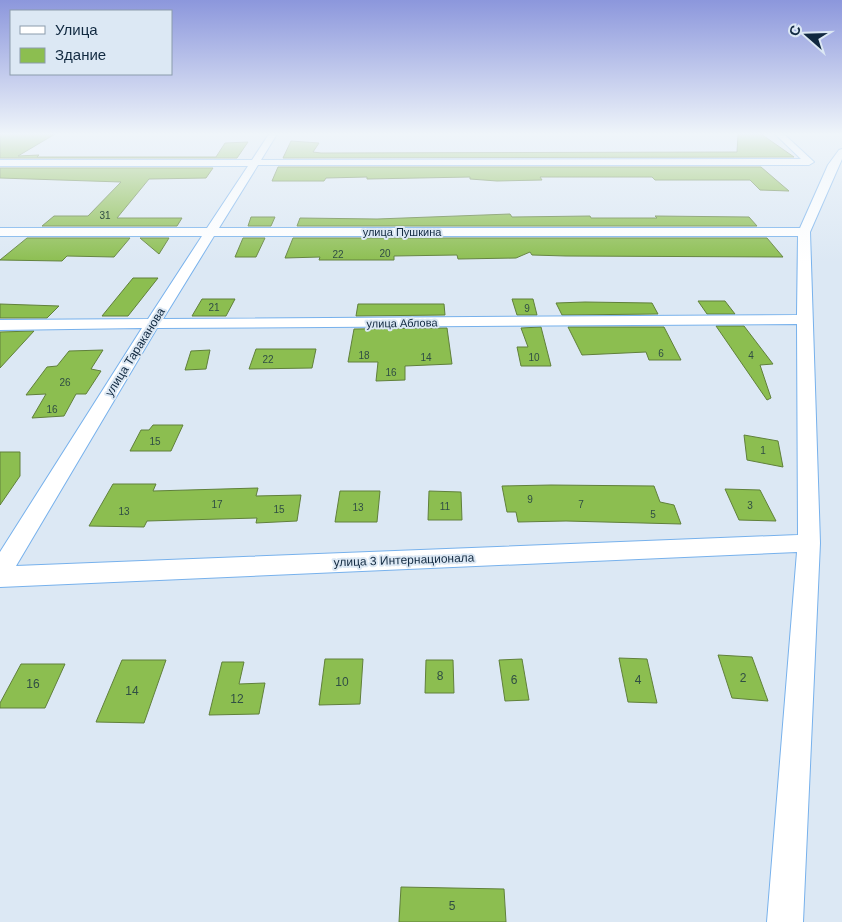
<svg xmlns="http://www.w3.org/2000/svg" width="842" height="922" font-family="Helvetica,sans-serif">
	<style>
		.building { fill: #8cbe50; stroke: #60803b }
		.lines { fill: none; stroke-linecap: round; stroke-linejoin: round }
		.minor-casing { stroke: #77b1ec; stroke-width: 2 }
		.minor { fill: #fff; fill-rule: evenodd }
		.labels { text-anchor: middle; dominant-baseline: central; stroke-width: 4; stroke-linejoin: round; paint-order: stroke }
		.number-label { font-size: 10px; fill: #304e44 }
		.far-street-label { font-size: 11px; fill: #112940; stroke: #dce8f4 }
		.street-label { font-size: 12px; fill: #112940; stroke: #dce8f4 }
		.near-number-label { font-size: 12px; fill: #304e44 }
	</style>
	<rect width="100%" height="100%" fill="#dce8f4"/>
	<path class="building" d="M0 134H55L18 156 39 155 37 157H216L225 143 248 142 237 158H0Z
		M738 134H761L794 157 283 158 291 141 319 143 313 152 321 153 737 152Z
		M278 167H761L789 191 760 190 750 180H655L652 177H540L542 180 497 181 470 179V177L367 179V177L326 178 324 181H272Z
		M0 168H213L206 178 149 179 117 218H182L177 226H42L54 216H88L121 182 0 178Z
		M510 214 512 217 590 216 591 218H657L655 216 749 217 757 226H297L300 218 377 219Z
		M251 217H275L271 226H248Z
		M27 238H130L114 257 67 256 62 261 0 260Z
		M140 238H169L159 254Z
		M243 238H265L256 257H235Z
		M293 238H767L783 257 566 256 532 255 530 252 516 258 458 259 457 255 394 256V260H319L320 257 285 258Z
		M133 278H158L128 316H102Z
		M202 299H235L226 316H192Z
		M512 299H533L537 315H517Z
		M698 301H725L735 314H707Z
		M585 302 652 303 658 314 562 315 556 303Z
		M0 304 59 306 47 318H0Z
		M358 304H444L445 315 356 316Z
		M716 326H744L773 364 760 365 771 398 767 400Z
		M541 327 551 366H521L517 347H528L521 328Z
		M568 327H664L681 360H649L646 352 582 355Z
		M447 328 452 364 405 366V380L376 381 378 362H348L354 329Z
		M34 331 0 368V332Z
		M256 349H316L312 368 249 369Z
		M103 350 91 369 101 371 86 394H76L64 416 32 418 46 394 26 395 47 367 57 366 69 351Z
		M210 350 206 369 185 370 191 351Z
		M153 425H183L171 451H130L141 430H149Z
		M744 435 778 441 783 467 747 460Z
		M0 452H20V476L0 505Z
		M113 484H156L153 491 258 488 256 496 301 495 297 521 256 523 257 518 147 521 144 527 89 526Z
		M551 485 654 486 660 502 674 505 681 524 566 521 518 522 516 512H507L502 486Z
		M725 489 760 490 776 521 739 520Z
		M340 491H380L377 522H335Z
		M429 491 461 492 462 520H428Z
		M718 655 752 657 768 701 732 698Z
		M619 658 647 659 657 703 628 702Z
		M325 659H363L360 704 319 705Z
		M522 659 529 700 505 701 499 660Z
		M122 660H166L144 723 96 722Z
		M426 660H453L454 693H425Z
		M222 662H244L239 684 265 683 259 714 209 715Z
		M21 664H65L45 708H0V703Z
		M401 887 504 889 506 922H399Z"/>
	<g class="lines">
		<defs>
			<path id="minor" d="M269 134H277L261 160 801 159 775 134H784L814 162 809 165H258L219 228H800L828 165 839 150 842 149V159L810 232 820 543 803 922H767L797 552 0 587V552L142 328 0 330V320L148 319 202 236H0V228H207L248 166H0V160H252ZM214 236H798L797 315 163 319ZM797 324 798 535 16 566 157 328Z"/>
		</defs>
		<use href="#minor" class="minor-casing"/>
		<use href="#minor" class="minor"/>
	</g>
	<linearGradient id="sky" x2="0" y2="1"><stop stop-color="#8c97dc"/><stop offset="0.51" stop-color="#eff5fa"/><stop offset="1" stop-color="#eff5fa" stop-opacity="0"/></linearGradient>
	<rect width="842" height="263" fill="url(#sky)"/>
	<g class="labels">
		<g class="number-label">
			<text x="105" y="215">31</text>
			<text x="385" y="253">20</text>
			<text x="338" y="254">22</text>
			<text x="214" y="307">21</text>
			<text x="527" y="308">9</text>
			<text x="661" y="353">6</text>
			<text x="364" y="355">18</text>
			<text x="751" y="355">4</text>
			<text x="426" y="357">14</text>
			<text x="534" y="357">10</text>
			<text x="268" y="359">22</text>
			<text x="391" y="372">16</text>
			<text x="65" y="382">26</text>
			<text x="52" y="409">16</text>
			<text x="155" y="441">15</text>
			<text x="763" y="450">1</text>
			<text x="530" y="499">9</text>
			<text x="217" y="504">17</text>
			<text x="581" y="504">7</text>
			<text x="750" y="505">3</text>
			<text x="445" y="506">11</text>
			<text x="358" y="507">13</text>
			<text x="279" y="509">15</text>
			<text x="124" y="511">13</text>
			<text x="653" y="514">5</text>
		</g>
		<g class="far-street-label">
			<text x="402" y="232">улица Пушкина</text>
			<text transform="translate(402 323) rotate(-1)">улица Аблова</text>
		</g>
		<g class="street-label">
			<text transform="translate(135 352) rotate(-58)">улица Тараканова</text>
			<text transform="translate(404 560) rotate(-2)">улица 3 Интернационала</text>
		</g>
		<g class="near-number-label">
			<text x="440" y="676">8</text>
			<text x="743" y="678">2</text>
			<text x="514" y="680">6</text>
			<text x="638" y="680">4</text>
			<text x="342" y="682">10</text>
			<text x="33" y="684">16</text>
			<text x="132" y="691">14</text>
			<text x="237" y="699">12</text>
			<text x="452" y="906">5</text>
		</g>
	</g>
	<rect x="10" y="10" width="162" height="65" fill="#dce8f4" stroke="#8b9cac"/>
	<rect x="20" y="26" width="25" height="8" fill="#ffffff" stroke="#8b9cac"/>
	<text x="55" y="35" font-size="15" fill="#112940">Улица</text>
	<rect x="20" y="48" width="25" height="15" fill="#8cbe50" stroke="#8b9cac"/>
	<text x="55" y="60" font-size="15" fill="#112940">Здание</text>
	<g transform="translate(807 35) rotate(290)" stroke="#dce8f4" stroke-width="4" paint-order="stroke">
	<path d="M0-4L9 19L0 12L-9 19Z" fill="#112940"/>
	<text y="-8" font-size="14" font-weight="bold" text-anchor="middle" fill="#112940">С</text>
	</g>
</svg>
